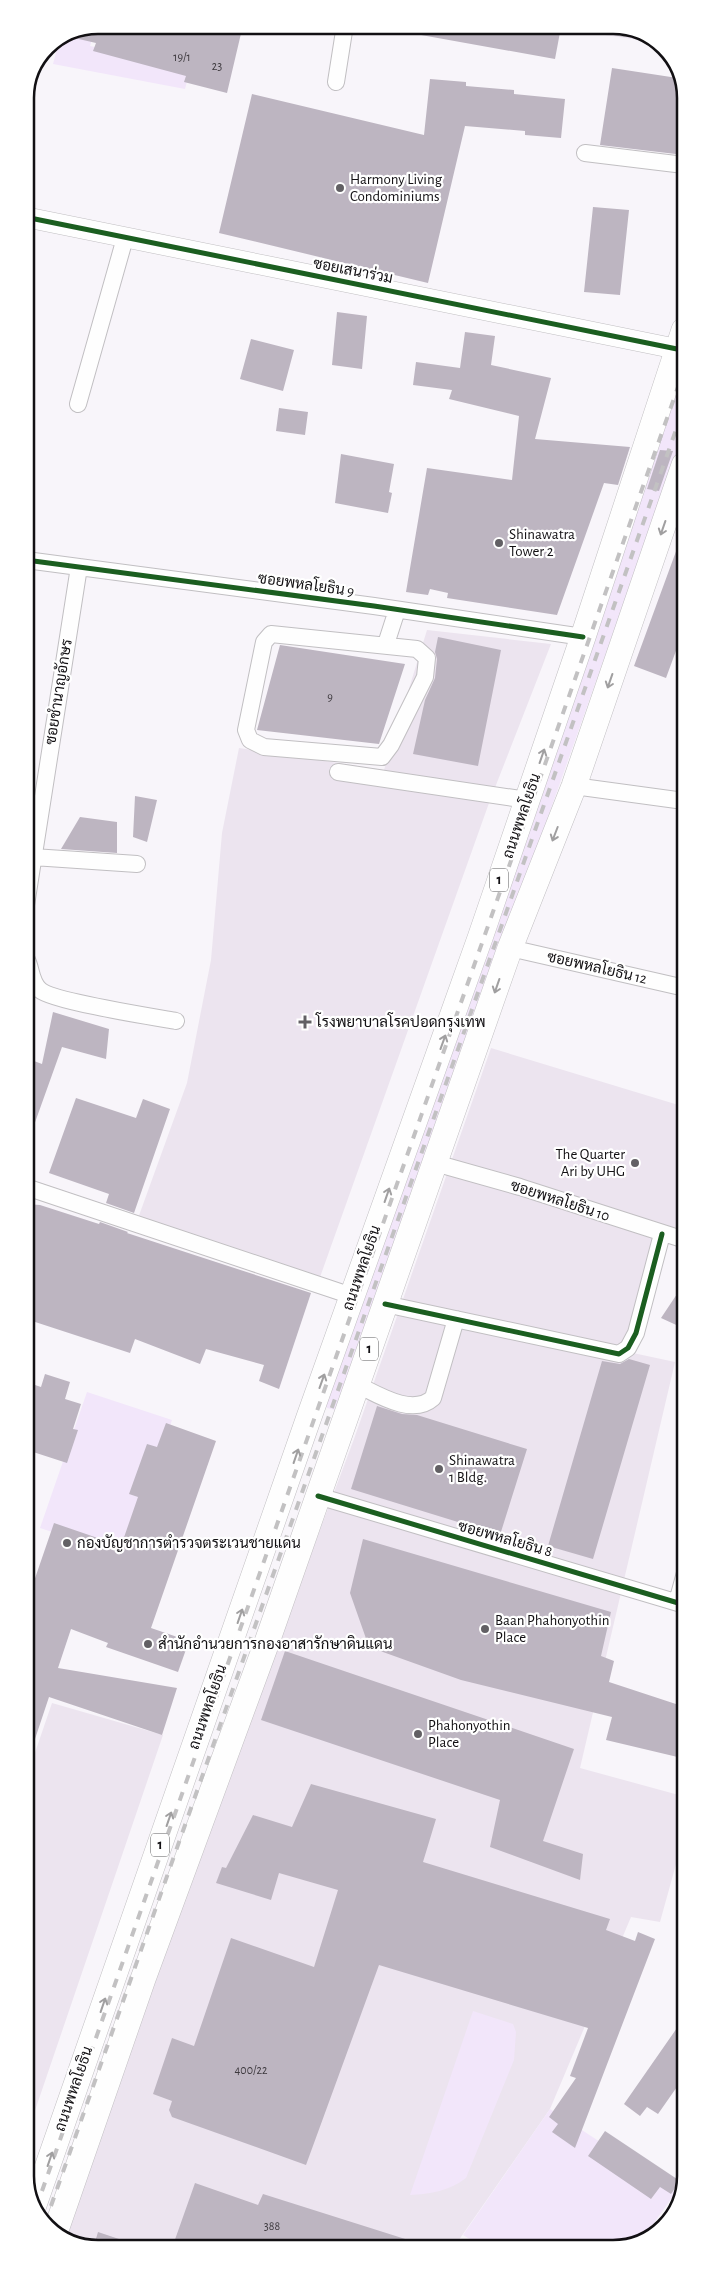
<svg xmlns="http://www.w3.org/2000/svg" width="711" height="2274" font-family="'Alegreya Sans',Sarabun,sans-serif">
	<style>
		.built { fill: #ece4ef }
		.green { fill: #f2e6fa }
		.building { fill: #bdb5c1 }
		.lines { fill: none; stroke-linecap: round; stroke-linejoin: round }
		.minor-casing { stroke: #c1bfc2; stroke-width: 18 }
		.tertiary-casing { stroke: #c1bfc2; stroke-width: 21 }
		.primary-casing { stroke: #c1bfc2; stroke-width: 26 }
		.minor { stroke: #fefefe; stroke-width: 16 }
		.tertiary { stroke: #fefefe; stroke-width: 20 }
		.primary { stroke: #fefefe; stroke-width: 25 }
		.rail { stroke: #c2c1c2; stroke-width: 4; stroke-dasharray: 9 9; stroke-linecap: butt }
		.cycleway-casing { stroke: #fff; stroke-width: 8 }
		.cycleway { stroke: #1b5e20; stroke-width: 5 }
		.oneway { stroke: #a09fa0 }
		.poi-dot { fill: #626064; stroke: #fff; stroke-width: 2 }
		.labels { text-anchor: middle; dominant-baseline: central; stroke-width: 4.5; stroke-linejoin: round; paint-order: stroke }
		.number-label { font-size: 12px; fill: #3d393e }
		.shield { fill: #fff; stroke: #59585a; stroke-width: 1 }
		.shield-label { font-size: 14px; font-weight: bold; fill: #121013 }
		.poi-label { font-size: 15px; fill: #121013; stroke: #fff; text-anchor: start }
		.street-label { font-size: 15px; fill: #121013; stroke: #fff }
		.rim { fill: none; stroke: #121013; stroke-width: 2.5 }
	</style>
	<rect width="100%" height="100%" fill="#f8f5fa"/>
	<path class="built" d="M569 25H618L660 43 605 35 569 28Z
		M427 630 551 644 489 803 319 1280 137 1221 187 1083 211 960 222 833 239 748 384 770Z
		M491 1048 685 1107V1230L673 1227 633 1353 675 1362 580 1768 686 1797V1828L660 1922 631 1917 550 2109 454 2247 93 2249 67 2238 78 2187 217 1805 354 1439Z
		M52 1703 163 1735 27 2134V1776Z"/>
	<path class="green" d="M129 25H202L185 89 53 64 59 41 96 26 90 46 122 53Z
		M684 363V432L425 1165 335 1410 327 1408 322 1402Z
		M87 1392 172 1420 125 1556 40 1528Z
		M473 2011 513 2024 516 2032 514 2060 466 2178C449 2191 431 2194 410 2195Z
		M550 2109 676 2192 641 2241 632 2247H568L563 2244 560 2247H483L463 2235Z"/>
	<path class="building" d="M98 25H133L162 34 164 25H243L227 93 184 82 186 76 93 51 96 43 70 37Z
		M411 25H552L561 27 555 59 410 33Z
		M612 68 684 79V155L600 145Z
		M430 79 466 82V86L514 90V94L565 99 561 138 525 135V131L465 126 428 283 219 233 252 94 424 135Z
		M593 207 629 210 620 295 584 292Z
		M337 312 367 316 362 369 332 365Z
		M465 332 495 336 491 365 551 378 535 439 630 447 618 485 604 483 557 615 447 598 448 593 430 589 428 595 406 592 427 468 512 480 519 416 449 399 452 390 413 385 416 362 460 368Z
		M251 339 294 350 283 391 240 379Z
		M279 408 308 412 305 435 276 431Z
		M660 450 673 451 659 491 647 489Z
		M341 454 394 464 389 492 392 493 388 513 335 503Z
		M682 535H684V629L666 678 634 666Z
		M438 637 501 650 478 766 413 754 425 700 435 678 437 659 435 652Z
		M280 645 405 664 379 744 257 730Z
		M135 796 157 800 147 842 133 837Z
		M80 817 117 822V853L61 849Z
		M53 1012 109 1029 106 1059 62 1047 28 1142H26V1058L42 1064Z
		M76 1098 136 1118 143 1099 170 1109 134 1213 106 1203 109 1194 49 1173Z
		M26 1204 40 1205 99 1224 100 1222 128 1232 127 1233 311 1293 279 1389 259 1381 264 1365 206 1349 200 1364 135 1339 130 1353 26 1319Z
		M685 1282V1329L661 1318Z
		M629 1359 650 1365 593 1559 548 1546 602 1361 620 1364Z
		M45 1374 70 1382 65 1399 81 1404 73 1429 78 1430 67 1463 27 1450 26 1382 41 1387Z
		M377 1406 402 1414 417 1415 527 1449 500 1535 351 1489Z
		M166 1423 216 1441 151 1628 189 1641 178 1672 106 1647 108 1643 71 1629 58 1668 177 1688 162 1735 49 1697 30 1754H27V1589L31 1590 54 1523 121 1546 138 1497 129 1494 147 1444 157 1447Z
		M363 1539 611 1612 601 1656 614 1661 609 1682 685 1707 686 1759 606 1740 612 1717 461 1680 369 1647 350 1593Z
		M285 1651 574 1749 543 1841 583 1854 580 1880 490 1847 500 1800 261 1720Z
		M311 1784 436 1819 423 1862 610 1919 606 1930 635 1941 638 1932 655 1939 575 2148 552 2132 558 2124 549 2117 576 2078 570 2076 588 2028 379 1965 306 2165 172 2117 169 2110 172 2101 153 2094 172 2038 194 2046 231 1938 314 1967 338 1890 279 1873 271 1900 216 1883 222 1867 226 1868 253 1815 292 1827Z
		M686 2015V2074L658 2114 647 2107 640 2116 624 2104Z
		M605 2131 680 2181 671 2194 660 2187 651 2199 588 2156Z
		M195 2183 258 2205 263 2194 421 2244V2247L172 2248Z
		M98 2232 140 2246 139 2249H93Z"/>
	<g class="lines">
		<defs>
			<path id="minor" d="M610 25 624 28
				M336 82 345 25
				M585 153 684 165
				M78 404 125 238
				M26 560 374 606 583 637
				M271 634 417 649 427 658 425 677 391 745 382 757 264 747 250 740 246 730 264 642Z
				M386 644 397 610
				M338 772 527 800
				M574 786 684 801
				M33 857 137 864
				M26 905 79 567
				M510 948 685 988
				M26 958C32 968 30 981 40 990 52 1001 153 1017 176 1021
				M435 1163 520 1187 685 1240
				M26 1187 352 1296
				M385 1304 619 1354 628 1348 636 1333 662 1234
				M356 1384C377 1394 412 1417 433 1398L456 1319
				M318 1496 685 1605
				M677 1602 685 1573"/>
			<path id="tertiary" d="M25 217 677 349"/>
			<path id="primary" d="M34 2205 309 1417 480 938 583 637 684 330
				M55 2233 143 1979 267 1642 510 948 574 786 684 465"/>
		</defs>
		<use href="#minor" class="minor-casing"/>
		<use href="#tertiary" class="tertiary-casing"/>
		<use href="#primary" class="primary-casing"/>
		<use href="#minor" class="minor"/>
		<use href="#tertiary" class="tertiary"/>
		<use href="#primary" class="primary"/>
		<path class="rail" d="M36 2208 684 370
			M45 2223 684 407"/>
		<defs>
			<path id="cycleway" d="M25 217 677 349
				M26 560 374 606 583 637
				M385 1304 619 1354 628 1348 636 1333 662 1234
				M318 1496 685 1605"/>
		</defs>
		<use href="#cycleway" class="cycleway-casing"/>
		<use href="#cycleway" class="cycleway"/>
	</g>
	<defs><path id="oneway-shaft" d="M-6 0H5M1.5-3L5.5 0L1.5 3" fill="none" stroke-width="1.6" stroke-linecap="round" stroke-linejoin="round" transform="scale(1.25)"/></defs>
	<g class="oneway">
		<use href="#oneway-shaft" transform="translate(663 528) rotate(109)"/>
		<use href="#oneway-shaft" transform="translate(610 681) rotate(109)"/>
		<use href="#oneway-shaft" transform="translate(542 756) rotate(-71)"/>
		<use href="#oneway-shaft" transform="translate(555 834) rotate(111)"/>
		<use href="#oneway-shaft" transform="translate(497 986) rotate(109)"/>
		<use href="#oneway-shaft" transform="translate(443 1042) rotate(-70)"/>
		<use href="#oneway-shaft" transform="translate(387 1195) rotate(-71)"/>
		<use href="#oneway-shaft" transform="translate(322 1381) rotate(-70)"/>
		<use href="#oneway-shaft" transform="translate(296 1456) rotate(-71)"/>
		<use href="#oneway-shaft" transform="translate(240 1616) rotate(-71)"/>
		<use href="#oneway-shaft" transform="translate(169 1819) rotate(-71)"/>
		<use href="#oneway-shaft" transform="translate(103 2005) rotate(-71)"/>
		<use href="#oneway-shaft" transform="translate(50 2159) rotate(-71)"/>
	</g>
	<g class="poi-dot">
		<circle cx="340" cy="188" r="5"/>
		<circle cx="499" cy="543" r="5"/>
		<path d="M302.5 1014.5h5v5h5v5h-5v5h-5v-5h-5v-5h5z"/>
		<circle cx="635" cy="1163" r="5"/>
		<circle cx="439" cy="1469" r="5"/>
		<circle cx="67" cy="1543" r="5"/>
		<circle cx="485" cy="1629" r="5"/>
		<circle cx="148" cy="1644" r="5"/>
		<circle cx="418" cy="1734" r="5"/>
	</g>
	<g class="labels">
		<g class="number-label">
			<text x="182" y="57">19/1</text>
			<text x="217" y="66">23</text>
			<text x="330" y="697">9</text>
			<text x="251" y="2070">400/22</text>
			<text x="272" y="2226">388</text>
		</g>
		<g class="shield">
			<rect x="490" y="868.5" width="18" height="23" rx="4"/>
			<rect x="360" y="1337.5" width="18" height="23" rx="4"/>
			<rect x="151" y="1833.5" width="18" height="23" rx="4"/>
		</g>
		<g class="shield-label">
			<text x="499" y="880">1</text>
			<text x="369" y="1349">1</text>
			<text x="160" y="1845">1</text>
		</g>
		<g class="poi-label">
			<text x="350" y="179">Harmony Living<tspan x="350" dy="17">Condominiums</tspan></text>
			<text x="509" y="534">Shinawatra<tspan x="509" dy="17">Tower 2</tspan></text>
			<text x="316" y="1022">โรงพยาบาลโรคปอดกรุงเทพ</text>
			<text x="625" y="1154" text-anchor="end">The Quarter<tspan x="625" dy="17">Ari by UHG</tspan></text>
			<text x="449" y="1460">Shinawatra<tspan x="449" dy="17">1 Bldg.</tspan></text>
			<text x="77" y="1543">กองบัญชาการตำรวจตระเวนชายแดน</text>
			<text x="495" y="1620">Baan Phahonyothin<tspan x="495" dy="17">Place</tspan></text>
			<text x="158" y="1644">สำนักอำนวยการกองอาสารักษาดินแดน</text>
			<text x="428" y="1725">Phahonyothin<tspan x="428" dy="17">Place</tspan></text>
		</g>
		<g class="street-label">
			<text transform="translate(353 271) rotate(11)">ซอยเสนาร่วม</text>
			<text transform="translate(306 585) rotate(8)">ซอยพหลโยธิน 9</text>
			<text transform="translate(59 692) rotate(-81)">ซอยชำนาญอักษร</text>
			<text transform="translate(522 816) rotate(-71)">ถนนพหลโยธิน</text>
			<text transform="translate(597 968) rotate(13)">ซอยพหลโยธิน 12</text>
			<text transform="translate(560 1201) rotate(18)">ซอยพหลโยธิน 10</text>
			<text transform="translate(362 1268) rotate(-71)">ถนนพหลโยธิน</text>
			<text transform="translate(505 1539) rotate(16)">ซอยพหลโยธิน 8</text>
			<text transform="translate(208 1707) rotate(-71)">ถนนพหลโยธิน</text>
			<text transform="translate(74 2089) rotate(-71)">ถนนพหลโยธิน</text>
		</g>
	</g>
	<path d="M0 0H711V2274H0ZM98 34H613A64 64 0 0 1 677 98V2176A64 64 0 0 1 613 2240H98A64 64 0 0 1 34 2176V98A64 64 0 0 1 98 34Z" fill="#fff" fill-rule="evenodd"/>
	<path class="rim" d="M98 34H613A64 64 0 0 1 677 98V2176A64 64 0 0 1 613 2240H98A64 64 0 0 1 34 2176V98A64 64 0 0 1 98 34Z"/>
</svg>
